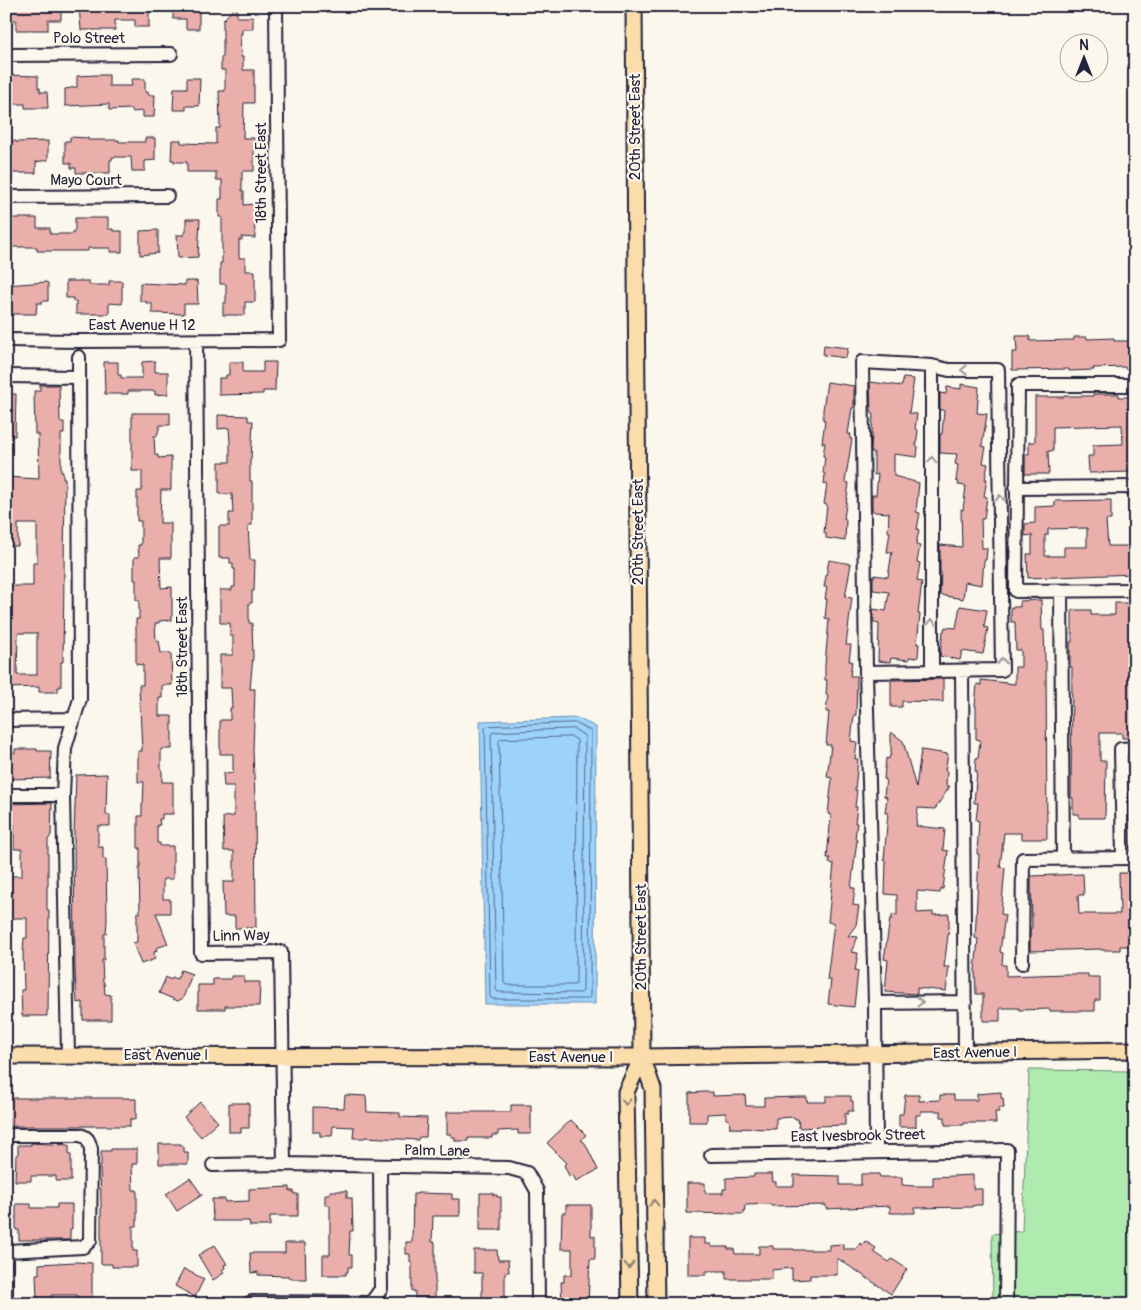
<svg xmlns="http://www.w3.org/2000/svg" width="1141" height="1310" font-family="Pangolin,sans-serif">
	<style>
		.green { fill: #afeaaf; stroke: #688675 }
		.water { fill: #9dd2fb; stroke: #6c8cae }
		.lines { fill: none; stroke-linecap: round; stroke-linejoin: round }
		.shore { stroke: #536888; stroke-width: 1 }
		.building { fill: #eaafab; stroke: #22223b; fill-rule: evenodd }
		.minor-casing { stroke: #22223b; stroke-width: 16 }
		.major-casing { stroke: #22223b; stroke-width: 19 }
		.minor { stroke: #fbf7ec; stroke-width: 12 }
		.major { stroke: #fbddab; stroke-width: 15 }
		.oneway { stroke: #99979c }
		.oneway2 { stroke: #8e8073 }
		.labels { text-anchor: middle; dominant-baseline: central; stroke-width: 4.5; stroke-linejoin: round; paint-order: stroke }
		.street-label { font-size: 15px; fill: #22223b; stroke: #fbf7ec }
	</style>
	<rect width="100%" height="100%" fill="#fbf7ec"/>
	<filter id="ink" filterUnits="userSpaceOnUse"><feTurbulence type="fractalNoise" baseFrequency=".02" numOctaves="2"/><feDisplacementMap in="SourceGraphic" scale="10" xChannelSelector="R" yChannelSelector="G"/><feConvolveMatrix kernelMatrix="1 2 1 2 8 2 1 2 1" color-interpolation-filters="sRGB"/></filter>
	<g filter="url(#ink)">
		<path class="green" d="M1029 1070 1135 1071V1304H993L992 1234 1022 1231Z"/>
		<path class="water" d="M577 718 596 727 595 1004H485L480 721Z"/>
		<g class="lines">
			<path class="shore" d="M575 723 591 731 590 997 587 999H492L490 996 485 728 487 726Z
				M574 729 585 736 583 991 581 993 498 992 496 990 491 734 494 732Z
				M572 737 577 740 576 984 574 985H506L504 983 499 741 501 739Z"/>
		</g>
		<path class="building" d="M6 6H61V20H48V30H16V20H10V17H6Z
			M79 6H149V27H135V20H115V30H81Z
			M173 6H199V29H186V19H173Z
			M236 6H237V17H253V29H242V34H240L241 57H243V70H254V103H244L243 138H254V171H242V191H244V205L254 204 255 238 242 237V240H239V258H245V271H255V302H245V315H223V303H226V284H220V263H222V217H219V199H222V180H216V172H187V162H174V160H171L172 140H181V143L216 144V128H220L219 91H225V70H221V57H223V20Z
			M6 75 38 76V88H40V92H47L48 108H25V104H6Z
			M96 75H109V86H132L131 79H145V92H148V95H155L154 117H143V111L132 112V109L109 110V104L65 106V89L77 87V76Z
			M187 78H200L199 106H186V110H173L174 88H187Z
			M70 137 88 138V140H119V142H145V138H155V160L145 161V171H132L131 157H112V160H110V173H76V168H71V163H65V141H70Z
			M6 141H16V142L48 141V160L36 162V173H6Z
			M6 218H37V228H50V234H73V231H75V218H108V229H113V231H122V252H110V248H88V251H37V247H6Z
			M186 219H200L198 257 178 258 177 235H184V232H186Z
			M158 230V253L140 255V231Z
			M66 281H89V285H109V281H122V304L109 303V314H76V301H73V298H66Z
			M185 281H197L198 304H184V314L152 313V303H146V301H140V283L185 285Z
			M46 282 48 283V301H42V303H37L36 314H6V285Z
			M1016 336H1030V341L1074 340V337H1087V339L1114 338V341H1135V369H1126L1125 367 1093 368 1094 370 1069 371V369L1012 370V352H1017Z
			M824 345 848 348 846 358 823 355Z
			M155 361V372H168V394L155 395V391H128V394H105L104 362H118V375H121V378H142V362Z
			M229 362H243V372H263V362H276L275 391H263V394L219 395V378H226V375H229Z
			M903 378 914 379 909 413 917 414 915 429 918 430 916 446 918 447 917 457 894 454V476L919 483 916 512 920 513 917 529 919 530 916 545 920 546 917 562 920 563 917 581 922 582 918 614H920L917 644H919L918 656 917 658 909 657V660L891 658 890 662 878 661 879 624 874 623 873 609 886 611 889 592 873 590V579L874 575 888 577 892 552H887L890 532H888L889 513 875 512 872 510V495H876L878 474 874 475V452H871L873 412 871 411 870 382 902 386Z
			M827 382 854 386V408H852L848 434H851L850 439H852L845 482 849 483 844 519H846L845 541 826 538V533H824L827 505 824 504 827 484H824L825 474 823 473 825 457 823 456 825 443H822L825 420H823V410Z
			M961 384 979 387 977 413 987 414 982 446 986 447 983 463 988 464 985 479H987L984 496 987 497 984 519H981L982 548H987L986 560H984L982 585 965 582 963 599 940 595 941 572H940V545L962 547 961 509 963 510 966 486 958 485 959 482 956 481 958 465 955 464 957 454 940 453V434H942L944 410H940V393L946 394 947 387 961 389Z
			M40 385H59L60 422H64V434H61V472H63V478H65L63 662H61V687H58V692H39V687L6 688V586H33V563H37V524H18V546H6V477L39 479 38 434H35L34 391H40ZM18 633H37V675H17Z
			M6 394H16L15 436H6Z
			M1093 394H1119V397H1135V472L1089 473 1088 456H1093V445L1123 444 1122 425 1085 426 1053 427V451H1048L1049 474H1025V454H1029V442H1035V397H1064V396H1093Z
			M132 413H170V425H160L157 436H154L155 455H158V458L171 457V490H161L160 523H171V558H160L161 588 172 587V620L159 621V623H155L156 641H159L161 653H171L172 685H162V698H159V716H172V749H161V769H162V782H173V814H162V819H159L160 825H157V843H160V846H173V879H163V899H170V913H156L168 944 156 948 157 951 154 952 155 959 141 964 133 943 137 942V913H140L139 867H140V848H138V816H142V804H143L144 782H138V751H142L139 685H143V665L136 664V619H139V600H136V580H134V557H139L138 545H141V521H137V491H142V471H132Z
			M218 415 248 416V421H253L251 459H250V481H252V525H248L250 560H255L254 591H252V603H249V623H252L253 656 250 689H255L253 751 255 798 256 928H235V916H224L223 882H234V851H224L223 817 234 816V786H224L223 774 233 773V754H220V720H230V708H232L231 688H220V655H233V636H230V623H220V590H232V587H235V569H233V563H230V558H219V526H229V513H233L232 494H219V462H230V442L229 428 218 429Z
			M1111 500V520H1106L1108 546H1135V574L1028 578 1027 554H1032V535L1025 536V524L1035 523V507L1055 506V501ZM1087 528V547H1064V556H1045V535H1048V529Z
			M829 560 851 564 845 597 852 598 846 645H851L849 661H852L850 676H857L856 715H854L851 741 857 742 855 759H858L855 790H857L855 807H857L855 823H857L855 839 857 840 851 888H855L853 905 859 906 856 925 848 936 858 937 851 952 858 953 855 971H858L854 1007 828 1004 831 980H827L834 923 828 922 834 864 829 863 830 858H827L831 815 828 814 832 778 827 777 831 745H826L829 712H826L828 695H826L827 680H825V665L829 619 825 618 827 599H825L827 587H824Z
			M1041 600 1042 630H1044L1045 661H1046L1047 839H1021V833H1004L1000 867 1005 868 1001 914 1005 915 1000 952 1003 953 1002 965H1006V976L1067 974H1088V977H1100V1000H1095V1011H1050V1009L1019 1010V1008H1000V1021H983V994H976L975 970 978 939 975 938 976 921 979 854H977L979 821 976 820 978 803H974L977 771H975L976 758H978L980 740 976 739V706H975L977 684 981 685V680L1015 684V667H1021V650H1016L1015 622H1011V607H1020V601Z
			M1115 603H1135V738H1122V733H1100V761H1106L1105 818H1079V814H1073V798H1071L1072 667H1070V642H1072V610H1091V615H1115Z
			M960 606 987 610 984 627 988 628 983 654 962 651 960 660 940 656 943 631H944L945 627 956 628Z
			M943 679V702L902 701V707H891V680Z
			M891 732 903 741 916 788 921 750 948 754 945 771H947L946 786H950L935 809 918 808 916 826 945 829 943 850 948 851 943 889H941L940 893 917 891V913L933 912V915L949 914V927L944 967H949L946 991 917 988V994L885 992 888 960 884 959 890 919H892V915H897V895L885 894 886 861 884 860 888 813H885L887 797 884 796 886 779H884L886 758 889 759 890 755H891Z
			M15 749H37V751H51L50 778 6 779V753H15Z
			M107 774 106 815H110V826H98V847H103V859H106L107 920 106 934H104V960H102L103 982H104L105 994 111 995V1020H83V1002L77 1003 75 972 74 834 76 775Z
			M52 803 51 835 48 840V886H47V910H49L48 1011H47V1016H22L21 990H24L23 953 24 938H27V918H6V876H22V849H14V824H6V804Z
			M1119 873H1135V946H1120V950H1101V949L1030 951V928H1032L1031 876 1083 874 1084 895H1078L1079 914H1120Z
			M181 970 192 974 183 998 178 1001 159 993 166 977 171 980 172 977 177 979Z
			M231 976H244V982H260L259 1006H225V1009H198V985H213V979H231Z
			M704 1092H713V1096L745 1095 746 1106H764V1098L800 1097H807V1102H826V1096H851V1101H853V1111H848V1114H845V1125L817 1126V1127L799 1128 798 1119H795L794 1117 776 1118V1129L730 1128 729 1119H726V1113L707 1114V1122H689V1093Z
			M1001 1092V1098H1003L1004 1108H999V1112H995L996 1123H964V1125H945V1117H941V1111H921V1115H916V1127H899V1114H903L905 1095H919V1101L940 1100V1095H954V1100H977V1094Z
			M345 1095 366 1096 367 1112 400 1113V1117L427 1118 426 1137H419L418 1140 366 1137 364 1138H353L354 1127 333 1126 332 1136H320V1132H313V1107L344 1108Z
			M9 1098H130V1099H136V1119H130V1126H9V1119H6V1099H9Z
			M200 1102 218 1122 201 1137 184 1117Z
			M229 1103H249V1128H241V1132H229Z
			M511 1105H531V1134H518V1130L498 1131V1135H492V1138H468V1141H455V1137H451V1134H447V1112H511Z
			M571 1120 586 1135 581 1140 585 1143 598 1170 576 1181 573 1175 569 1176 564 1165 567 1163 547 1143Z
			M31 1143 69 1145V1155H71V1181H56V1176H31V1181H15L16 1155H18V1145H31Z
			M159 1144H181V1147H184V1152H188V1164H159Z
			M111 1149H137V1164H132L133 1190H137V1226H133V1251H137V1267H112V1264H101V1202L100 1165H101V1151H111Z
			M754 1174H772L773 1182H776V1186H794V1175L840 1176V1185H861V1174H879L880 1177H902V1185L914 1186H933V1177L973 1175V1189H982V1205H976L972 1206V1207L915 1208V1213H890V1206L826 1209V1205L771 1206V1204L745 1205 744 1214 687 1213V1183H705V1193H723V1189H726V1178L754 1177Z
			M190 1178 202 1195 177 1211 166 1194Z
			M290 1187V1191H294V1194H298V1216H270V1226H250L249 1221H213L212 1199H225V1202L249 1201V1189Z
			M330 1191H347V1198H352L353 1231H350L349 1255H352V1267H348V1272H346V1275H323V1255H330V1205H325V1194H330Z
			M417 1193 452 1194V1199H460V1216H433L432 1242H435V1298H415V1291H412V1262H410V1254H406V1242H412L413 1194H417Z
			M480 1193H493V1195H497V1197H501V1230H480Z
			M16 1204H31V1208H57V1204H72V1229H70V1240H19V1230H16Z
			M566 1205H591V1236H595V1259H590L588 1304H562L561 1282H564V1275H572V1249H561L562 1213H566Z
			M688 1238H705V1244H711V1247H728V1249H734L735 1254H759V1246H773V1249H794V1250H829V1245L843 1244V1249H856L860 1243 862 1245 865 1241 876 1248 874 1252 889 1262 892 1259 907 1269 891 1294 837 1258V1275H810V1279L792 1280V1268L772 1270V1279H726V1271H706V1275H688Z
			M285 1243H305L306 1279H293V1278H289V1276L258 1275V1272L251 1273 250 1253H285Z
			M215 1245 227 1264 224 1265 225 1268 222 1270 224 1273 213 1280 198 1255Z
			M474 1250H497L498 1260H508L509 1272H505V1303H482V1273H474Z
			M76 1262 92 1263V1299H77V1295H51L52 1299H37L36 1274H39V1264Z
			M184 1269 204 1279 195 1297 175 1286Z"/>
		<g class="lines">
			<defs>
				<path id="minor" d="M6 55 171 54
					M6 197 167 196
					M6 340 78 341 279 340 276 6
					M196 341 201 953 281 952 284 1164
					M6 376 79 377
					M1135 385H1018L1016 591 1135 590
					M1016 488 1135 487
					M1061 591 1063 858
					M932 671V366
					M962 671 965 1053
					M866 672 1002 670 998 370H949L932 366 862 362 866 672 875 1003 876 1151
					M6 720 73 719
					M6 795H63
					M1123 858 1121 749 1135 748
					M1022 963 1023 859 1135 858
					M875 1003 965 1002
					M68 1056 63 795 65 748 80 699 79 357
					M6 1135H80C88 1137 89 1141 91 1149L90 1241 83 1247 7 1251
					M711 1155 1007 1150 1006 1304
					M213 1165 284 1164 509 1168 527 1173 537 1191 538 1304
					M6 1248V1302
					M248 1304 252 1302 371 1303 381 1289 380 1166"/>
				<path id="major" d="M634 6 642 1057 653 1089 656 1304
					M6 1056 642 1057 1135 1050
					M630 1304 626 1092 642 1057"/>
			</defs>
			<use href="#minor" class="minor-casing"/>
			<use href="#major" class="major-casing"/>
			<use href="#minor" class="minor"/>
			<use href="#major" class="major"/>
		</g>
		<defs><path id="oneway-chevron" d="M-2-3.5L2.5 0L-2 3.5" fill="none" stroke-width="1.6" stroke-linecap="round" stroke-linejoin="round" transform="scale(1.25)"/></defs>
		<g class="oneway">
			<use href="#oneway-chevron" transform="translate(964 370) rotate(180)"/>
			<use href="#oneway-chevron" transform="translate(932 460) rotate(-90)"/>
			<use href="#oneway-chevron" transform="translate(1000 498) rotate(-91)"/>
			<use href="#oneway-chevron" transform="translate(932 622) rotate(-90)"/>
			<use href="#oneway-chevron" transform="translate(1002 661) rotate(-91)"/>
			<use href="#oneway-chevron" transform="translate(920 1002) rotate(-1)"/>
		</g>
		<g class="oneway2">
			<use href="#oneway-chevron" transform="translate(626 1102) rotate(89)"/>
			<use href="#oneway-chevron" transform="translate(654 1203) rotate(-91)"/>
			<use href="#oneway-chevron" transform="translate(629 1265) rotate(89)"/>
		</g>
	</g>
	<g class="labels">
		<g class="street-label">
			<text x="89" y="38">Polo Street</text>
			<text transform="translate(635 127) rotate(-90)">20th Street East</text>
			<text transform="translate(261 173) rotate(-90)">18th Street East</text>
			<text x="86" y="180">Mayo Court</text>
			<text x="142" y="325">East Avenue H 12</text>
			<text transform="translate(638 532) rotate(-90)">20th Street East</text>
			<text transform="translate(182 647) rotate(-90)">18th Street East</text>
			<text transform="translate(241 936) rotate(-1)">Linn Way</text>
			<text transform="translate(641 937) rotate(-90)">20th Street East</text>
			<text transform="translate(975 1053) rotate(-1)">East Avenue I</text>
			<text x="166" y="1055">East Avenue I</text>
			<text x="571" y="1057">East Avenue I</text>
			<text transform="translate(858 1136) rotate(-1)">East Ivesbrook Street</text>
			<text transform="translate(437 1151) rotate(1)">Palm Lane</text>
		</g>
	</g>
	<rect width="1141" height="1310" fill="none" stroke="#fbf7ec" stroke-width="25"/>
	<rect x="12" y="12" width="1116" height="1285" fill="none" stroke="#22223b" stroke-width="2" filter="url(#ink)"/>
	<g transform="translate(1084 58)"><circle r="24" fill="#fbf7ec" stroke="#a4a2a5"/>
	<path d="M0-4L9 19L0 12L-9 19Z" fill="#22223b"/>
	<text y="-8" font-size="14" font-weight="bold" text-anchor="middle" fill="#22223b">N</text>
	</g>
</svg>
